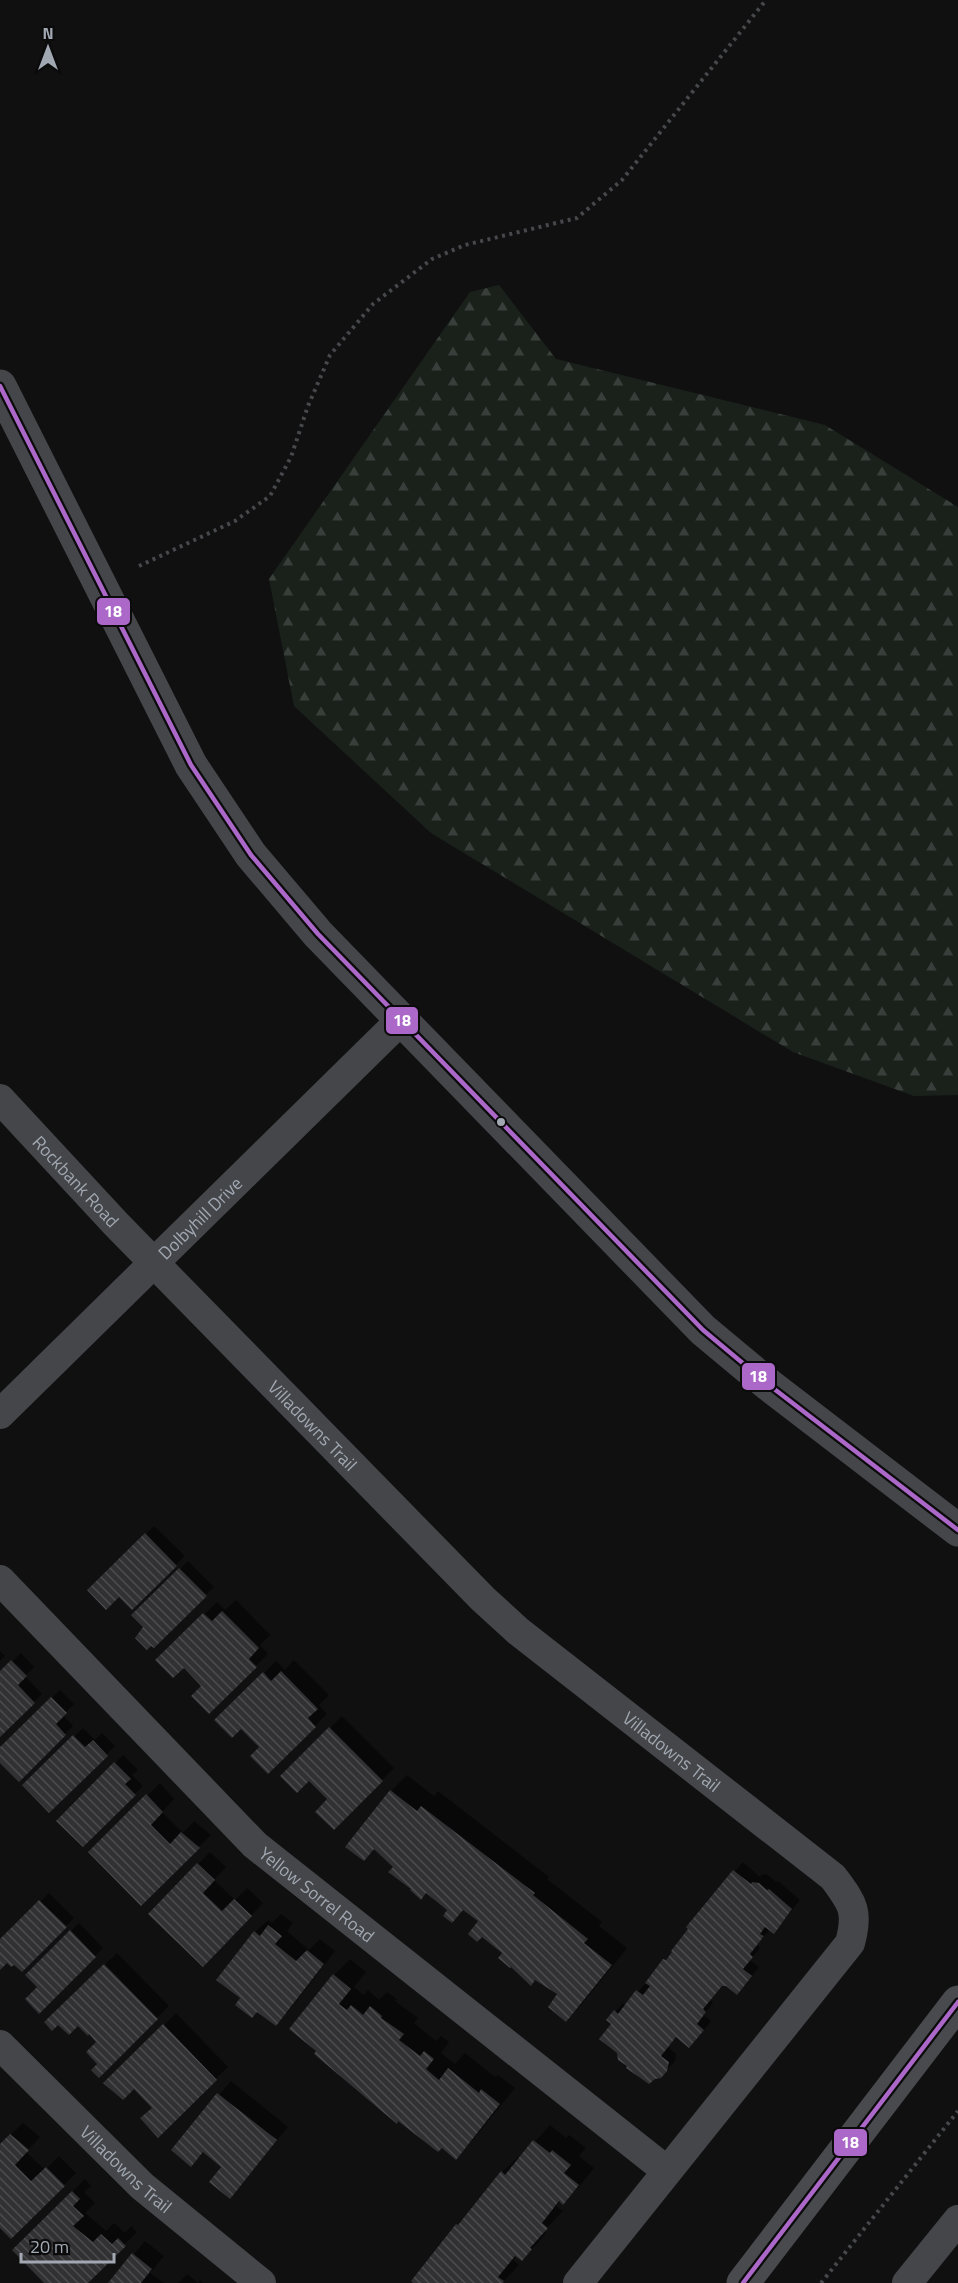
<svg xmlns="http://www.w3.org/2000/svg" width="958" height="2283" font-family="'Titillium Web',sans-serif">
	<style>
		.forest { fill: url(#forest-firs) }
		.shadow { fill: #0007 }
		.building { fill: url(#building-back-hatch) }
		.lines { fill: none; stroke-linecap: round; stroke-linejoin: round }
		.path { stroke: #46484b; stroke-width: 4; stroke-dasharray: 3 4.5; stroke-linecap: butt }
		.minor { stroke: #454649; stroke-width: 30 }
		.tertiary { stroke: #454649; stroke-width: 33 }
		.secondary { stroke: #494a4d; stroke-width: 33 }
		.bus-1-casing { stroke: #0b0b0c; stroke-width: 9 }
		.bus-1 { stroke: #ac68c9; stroke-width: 4.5 }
		.bus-dot { fill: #a1a8b2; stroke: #0b0b0c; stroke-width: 2 }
		.labels { text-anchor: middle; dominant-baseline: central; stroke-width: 5; stroke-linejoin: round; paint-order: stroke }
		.street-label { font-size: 18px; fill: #a1a8b2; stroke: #0b0b0c }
		.line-badge { stroke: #0b0b0c; stroke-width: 2 }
		.badge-label { font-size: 16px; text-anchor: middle; font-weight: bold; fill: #fff }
	</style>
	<defs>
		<pattern id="forest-firs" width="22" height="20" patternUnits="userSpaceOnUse" patternTransform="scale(1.5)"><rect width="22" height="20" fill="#1a211b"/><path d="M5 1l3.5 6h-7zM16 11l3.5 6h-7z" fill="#383e3a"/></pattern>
		<pattern id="building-back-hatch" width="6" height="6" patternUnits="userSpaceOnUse" patternTransform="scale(1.5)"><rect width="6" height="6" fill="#313133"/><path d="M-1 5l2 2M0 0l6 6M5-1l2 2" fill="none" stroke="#4c4c4e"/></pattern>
	</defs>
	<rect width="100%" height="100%" fill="#101011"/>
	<path class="forest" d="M499 285 556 359 825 425 958 507V1095L914 1096 793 1052 431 833 294 706 269 579 470 292Z"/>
	<path class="shadow" d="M154 1526 185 1556 132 1608 120 1595 89 1590Z
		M188 1561 214 1587 154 1646 145 1627 133 1615Z
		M236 1600 270 1635 260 1645 268 1654 209 1712 203 1686 184 1666 158 1660 217 1602 225 1610Z
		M0 1651 5 1656 0 1661Z
		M21 1653 34 1667 25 1676 42 1694 0 1735V1673Z
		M294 1660 329 1695 319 1705 327 1714 268 1772 261 1747 241 1727 217 1720 276 1661 285 1670Z
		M60 1690 74 1704 63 1715 73 1726 19 1780 0 1761V1749Z
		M342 1716 394 1768 334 1828 330 1799 310 1779 282 1776Z
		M83 1728 95 1740 102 1733 115 1746 49 1811 24 1786Z
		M123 1755 138 1770 132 1775 143 1786 83 1845 58 1821Z
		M407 1775 434 1796 438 1791 549 1877 547 1879 602 1922 599 1926 627 1948 582 2004 566 2020 560 1994 482 1935 480 1921 464 1909 452 1921 449 1910 395 1867 375 1848 347 1847 391 1791Z
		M160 1783 174 1799 162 1812 183 1833 194 1821 211 1835 141 1904 90 1852Z
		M210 1852 226 1867 214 1880 235 1900 247 1888 263 1903 203 1965 150 1914Z
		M743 1862 760 1877 762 1874 768 1875 776 1882 778 1881 800 1900 782 1923 774 1932 770 1929 757 1945 760 1948 750 1960 759 1967 745 1985 737 1993 726 1985H723L710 2000 713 2003 704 2015 711 2021 698 2037 677 2036 668 2047 676 2054 675 2061 660 2077 613 2024 615 2012 623 2003 626 2006 673 1951 690 1929 688 1927Z
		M49 1893 74 1918 22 1970 14 1962 7 1961 0 1968V1941Z
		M281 1914 293 1923 287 1931 309 1950 320 1939 335 1951 288 2012 276 2024 218 1979 255 1932 268 1920 272 1923Z
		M79 1923 103 1948 39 2011V1987L27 1975Z
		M117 1953 169 2006 99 2075 98 2042 78 2024 46 2022Z
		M350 1959 366 1972 354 1987 364 1995 368 1990 379 2000 387 1992 397 1999 395 2001 418 2018 414 2023 436 2041 441 2036 449 2042 441 2053 455 2064 465 2053 495 2077 498 2075 515 2088 471 2142 456 2158 291 2029 334 1975Z
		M176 2013 228 2067 158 2136 153 2107 134 2087 106 2083Z
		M231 2081 288 2127 230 2197 223 2167 204 2152 191 2165 173 2150Z
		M23 2123 40 2137 26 2152 45 2170 59 2156 76 2173 11 2237 0 2225V2145Z
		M550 2125 566 2138 569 2135 586 2148 579 2156 594 2168 579 2187 563 2202 561 2200 556 2206 563 2211 544 2231 546 2233 538 2243 522 2259 517 2256 513 2260 519 2265 502 2283H415L457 2225 473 2209 502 2172 518 2157 520 2158Z
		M85 2179 91 2186 84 2192 95 2203 85 2213 106 2231 114 2223 125 2233 131 2226 137 2232 86 2283H46L14 2250Z
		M145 2241 164 2256 150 2273 164 2283H110Z
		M187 2274 198 2283 200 2280 203 2283H178Z"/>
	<path class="building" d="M145 1533 177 1566 132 1610 119 1597 106 1610 87 1590Z
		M179 1568 207 1596 154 1648 151 1646 147 1650 135 1638 143 1627 131 1615Z
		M222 1611 259 1648 249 1659 257 1667 209 1714 191 1696 201 1686 184 1668 173 1678 155 1660 203 1613 212 1621Z
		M11 1660 27 1676 18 1685 35 1703 0 1737V1671Z
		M281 1671 318 1709 308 1718 316 1727 268 1774 250 1756 259 1747 241 1729 232 1738 214 1720 263 1672 271 1681Z
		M51 1697 67 1713 56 1724 66 1735 19 1782 0 1763V1747Z
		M329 1727 383 1781 334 1830 315 1812 327 1799 309 1781 297 1793 280 1776Z
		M73 1735 85 1747 93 1740 108 1756 49 1813 22 1785Z
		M114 1762 131 1779 125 1784 136 1795 83 1847 56 1821Z
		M390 1790 417 1811 421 1806 535 1893 533 1895 588 1939 584 1943 612 1965 566 2022 548 2007 557 1994 535 1980 531 1986 511 1967 510 1968 498 1958 502 1953 482 1937 477 1942 468 1934 478 1921 463 1910 452 1923 443 1916 447 1910 426 1893 421 1900 410 1890 411 1889 388 1872 393 1867 374 1849 364 1861 345 1847Z
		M146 1794 163 1812 151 1825 170 1844 181 1832 200 1848 141 1906 88 1852Z
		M197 1863 215 1880 203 1893 222 1911 234 1899 252 1916 203 1967 148 1914Z
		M733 1870 751 1884 752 1882 759 1883 767 1890 769 1889 792 1909 774 1934 765 1927 760 1934 764 1936 750 1954 753 1957 743 1969 752 1976 737 1995 726 1986H722L703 2009 706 2012 697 2024 704 2030 689 2048 676 2037 661 2056 669 2062 667 2071 661 2078 655 2079 649 2084 626 2068 627 2066 618 2060 617 2053 599 2039 611 2024 606 2020 614 2010 618 2014 636 1990 643 1995 650 1986 645 1983 663 1959 666 1960 672 1952 671 1951 688 1929 686 1927Z
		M39 1900 67 1927 22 1972 14 1965 11 1967 7 1963 0 1970V1939Z
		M268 1925 282 1936 275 1944 296 1961 307 1950 324 1964 276 2026 257 2012 252 2018 235 2005 240 1998 216 1980 254 1931 260 1936Z
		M70 1930 96 1957 39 2014 25 1999 37 1987 25 1975Z
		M104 1964 158 2019 99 2078 91 2070 97 2064 86 2052 96 2042 89 2034 88 2036 78 2026 69 2035 58 2025 52 2031 44 2022Z
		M333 1974 351 1989 339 2004 347 2010 351 2005 363 2015 370 2006 382 2016 381 2018 404 2034 399 2040 420 2056 424 2051 434 2059 426 2069 439 2080 448 2068 479 2093 481 2089 500 2104 456 2160 442 2148 438 2152 398 2121 397 2124 314 2054 316 2051 289 2029Z
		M163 2024 217 2080 158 2138 140 2118 152 2108 134 2089 123 2100 103 2083Z
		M217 2093 277 2140 230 2199 209 2182 221 2167 203 2152 191 2167 171 2150Z
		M10 2134 29 2150 15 2165 31 2181 46 2167 65 2186 11 2239 0 2228V2144Z
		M533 2140 550 2153 552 2150 571 2165 564 2173 579 2185 563 2205 559 2201 542 2223 548 2228 530 2248 532 2249 522 2261 515 2256 498 2277 504 2281 503 2283H413L411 2281 456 2224 458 2225 501 2171 505 2175Z
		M72 2191 80 2199 73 2206 84 2216 73 2226 93 2242 101 2234 112 2244 118 2238 126 2246 88 2283H44L12 2250Z
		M132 2253 152 2269 141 2283H108Z"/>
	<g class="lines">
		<path class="path" d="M139 566 235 521 270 496 291 457 308 406 330 355 373 304 432 259 465 245 577 218 622 180 766 0
			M821 2283 958 2111"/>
		<g class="minor">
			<path id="s1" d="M0 1099 116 1224 483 1599 518 1631 833 1877C852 1903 859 1910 850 1943L578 2283"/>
			<path id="s2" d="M0 1414 401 1020"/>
			<path id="s3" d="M0 1580 255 1845 667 2171"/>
			<path id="s4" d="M0 2045 142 2186 261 2283"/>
			<path d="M907 2283 958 2220"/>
		</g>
		<path class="tertiary" d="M0 386 191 765 251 855 318 934 703 1330 769 1385 958 1530"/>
		<path class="secondary" d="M743 2283 958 2002"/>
		<defs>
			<path id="bus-1" d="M0 386 191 765 251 855 318 934 703 1330 769 1385 958 1530
				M743 2283 958 2002"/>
		</defs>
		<use href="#bus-1" class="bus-1-casing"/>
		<use href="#bus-1" class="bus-1"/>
	</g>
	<circle class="bus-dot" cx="501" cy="1122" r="5"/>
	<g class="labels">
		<g class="street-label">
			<text stroke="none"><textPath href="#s1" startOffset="112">Rockbank Road</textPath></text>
			<text stroke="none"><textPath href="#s2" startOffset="280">Dolbyhill Drive</textPath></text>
			<text stroke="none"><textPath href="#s1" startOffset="452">Villadowns Trail</textPath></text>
			<text stroke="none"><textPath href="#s1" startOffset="938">Villadowns Trail</textPath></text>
			<text stroke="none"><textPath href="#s3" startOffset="447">Yellow Sorrel Road</textPath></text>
			<text stroke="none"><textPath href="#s4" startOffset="177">Villadowns Trail</textPath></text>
		</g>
	</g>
	<g class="line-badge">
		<rect x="96" y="597" width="35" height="29" rx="6" fill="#ac68c9"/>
		<rect x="385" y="1006" width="34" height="29" rx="6" fill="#ac68c9"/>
		<rect x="741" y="1362" width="35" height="29" rx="6" fill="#ac68c9"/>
		<rect x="833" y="2128" width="35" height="29" rx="6" fill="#ac68c9"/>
	</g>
	<g class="badge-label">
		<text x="113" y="617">18</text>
		<text x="402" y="1026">18</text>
		<text x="758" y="1382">18</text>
		<text x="850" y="2148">18</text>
	</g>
	<g transform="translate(48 48)" stroke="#0b0b0c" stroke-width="4.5" paint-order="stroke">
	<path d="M0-4.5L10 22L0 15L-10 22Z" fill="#a1a8b2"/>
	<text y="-9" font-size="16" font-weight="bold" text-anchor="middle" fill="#a1a8b2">N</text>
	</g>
	<path d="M21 2253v9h93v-9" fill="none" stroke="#a1a8b2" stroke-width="3"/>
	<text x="30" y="2253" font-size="18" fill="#a1a8b2" stroke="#0b0b0c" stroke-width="4.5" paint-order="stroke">20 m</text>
</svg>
